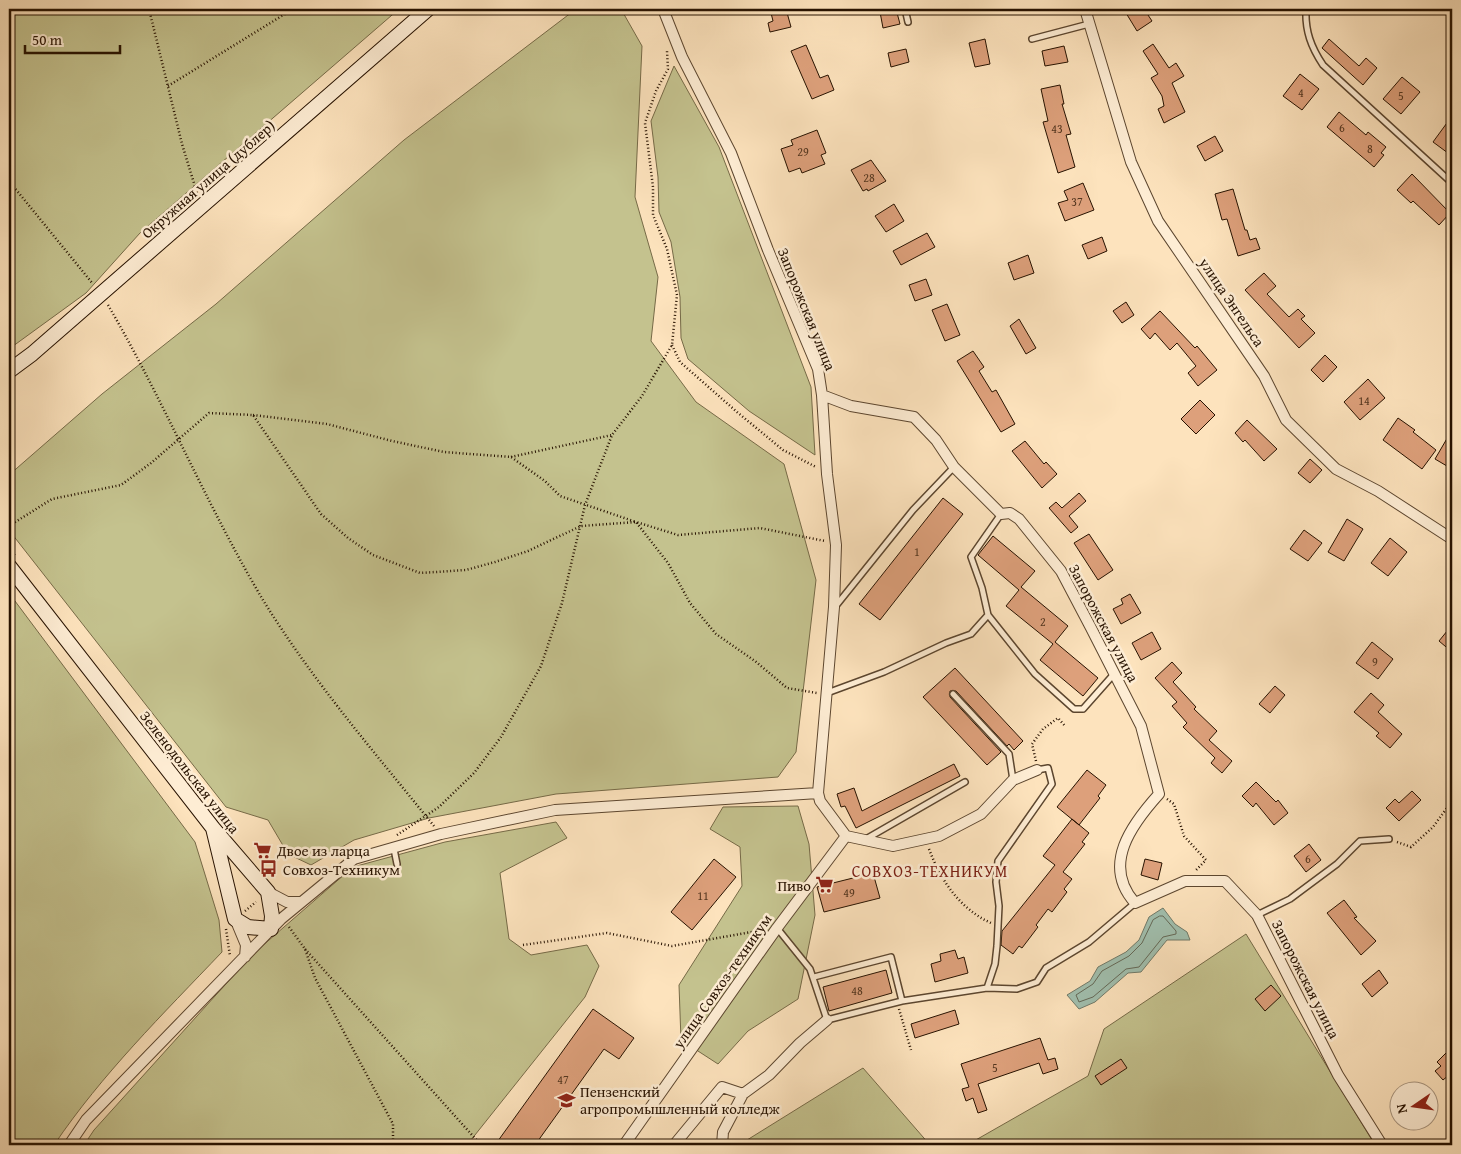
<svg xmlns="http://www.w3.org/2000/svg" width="1461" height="1154" font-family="'Gentium Book Plus',serif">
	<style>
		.green { fill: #c4c28e; stroke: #766a47 }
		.water { fill: #a0bead; stroke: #707968 }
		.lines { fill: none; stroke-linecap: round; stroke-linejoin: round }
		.shore { stroke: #646856; stroke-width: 1 }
		.building { fill: #dda07b; stroke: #271200 }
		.lane-casing { stroke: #5c462f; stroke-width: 8 }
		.street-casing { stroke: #5c462f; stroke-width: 12 }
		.secondary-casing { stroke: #271200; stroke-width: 16 }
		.path { stroke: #271200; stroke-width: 2.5; stroke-dasharray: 1 2.5; stroke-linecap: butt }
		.lane { stroke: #feedd4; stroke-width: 5 }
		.street { stroke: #feedd4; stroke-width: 10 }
		.secondary { stroke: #feedd4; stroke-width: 14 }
		.labels { text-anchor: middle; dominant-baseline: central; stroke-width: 5; stroke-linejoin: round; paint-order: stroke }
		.number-label { font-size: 12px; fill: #54361f }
		.street-label { font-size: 15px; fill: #271200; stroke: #feedd4 }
		.poi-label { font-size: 15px; fill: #271200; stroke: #feedd4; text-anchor: start }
		.neighbourhood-label { font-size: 16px; letter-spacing: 1px; fill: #7a1f14; stroke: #feedd4 }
	</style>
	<rect width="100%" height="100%" fill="#fde3bd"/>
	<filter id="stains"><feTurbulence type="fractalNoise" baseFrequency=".004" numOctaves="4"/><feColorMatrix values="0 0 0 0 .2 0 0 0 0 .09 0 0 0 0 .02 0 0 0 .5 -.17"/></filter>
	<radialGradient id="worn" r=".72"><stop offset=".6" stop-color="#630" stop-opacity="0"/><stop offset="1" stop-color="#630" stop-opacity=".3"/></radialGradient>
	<path class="green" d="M9 9H399L140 233 86 293 9 349Z
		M576 9H621L642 46 635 197 658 277 651 341 696 402 784 464 816 580 796 752 778 777 556 794 429 818 354 840 311 865 288 854 268 820 226 807 12 534 9 529V475L102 394 216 304 404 140Z
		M674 66 719 147 811 387 815 455 749 411 688 359 681 338 680 297 671 242 659 212 658 177 651 121Z
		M9 593 195 842 219 920 222 952C163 1014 102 1074 54 1145H9Z
		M798 806 809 844 815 915 798 999 748 1031 718 1064 681 1040 679 985 742 886 740 847 710 829 723 807Z
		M556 822 567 838 500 873 509 939 531 955 587 945 599 966 585 997 467 1145H84L94 1130 253 954 353 867 445 842Z
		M1246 934 1375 1145H967L1088 1076 1104 1029Z
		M863 1068 930 1145H739Z"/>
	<path class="water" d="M1163 908 1175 924 1187 932 1190 940H1167L1141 972 1128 973 1095 1002 1079 1009 1067 995 1090 981 1098 967 1126 952 1139 940 1149 917Z"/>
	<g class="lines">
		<path class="shore" d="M1160 916H1163L1176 931V934L1163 937 1139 967 1126 969 1093 997 1079 1002 1076 995 1093 984 1102 971 1129 956 1142 943 1153 920Z"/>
	</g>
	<path class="building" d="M770 9H786L791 27 770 32 768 23 773 21Z
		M896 9 900 24 883 28 880 12Z
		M1132 9H1144L1152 21 1137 31 1126 13Z
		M985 39 990 64 975 67 969 43Z
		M1329 39 1359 66 1366 58 1377 68 1363 85 1322 48Z
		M1153 44 1169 68 1176 63 1184 76 1172 83 1185 112 1164 123 1158 109 1164 106 1162 96 1151 78 1158 74 1143 51Z
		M806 45 820 78 828 75 834 90 812 99 791 51Z
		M1064 46 1068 62 1045 66 1042 51Z
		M906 49 909 62 891 67 888 53Z
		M1300 74 1319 89 1302 110 1283 96Z
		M1402 77 1420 92 1401 114 1383 99Z
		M1060 85 1064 104H1062L1071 134 1066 135 1075 167 1058 173 1043 122 1048 121 1041 89Z
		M1339 112 1366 135 1368 132 1386 147 1381 153 1384 155 1374 167 1327 127Z
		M1452 116V156L1433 142Z
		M817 130 826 153 821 155 825 164 802 173 800 168 789 172 781 149 793 145 791 140Z
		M1215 136 1223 151 1205 161 1197 146Z
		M871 160 886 181 868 191 867 189 863 191 851 170Z
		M1412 174 1450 213 1439 225 1413 201 1411 203 1397 190Z
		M1083 183 1094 210 1065 221 1058 203 1068 200 1064 191Z
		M1233 189 1245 230H1247L1250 240 1256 238 1260 249 1238 256 1227 219 1222 220 1215 194Z
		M894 204 904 221 886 232 875 216Z
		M927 233 935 247 901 265 893 251Z
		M1102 237 1107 251 1088 259 1082 245Z
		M1028 255 1034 273 1014 280 1008 263Z
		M1264 273 1276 286 1267 294 1289 317 1298 309 1305 316 1301 319 1315 333 1299 348 1245 290Z
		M926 279 932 295 915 301 909 285Z
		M1126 302 1134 315 1122 323 1113 311Z
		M947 304 960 335 945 341 932 310Z
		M1160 311 1195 348 1197 346 1217 370 1198 386 1188 373 1196 366 1177 343 1170 350 1155 333 1150 339 1141 329Z
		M1019 319 1036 348 1026 354 1010 326Z
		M973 351 984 367 979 371 992 392 996 390 1015 424 1001 432 957 361Z
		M1325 355 1337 367 1323 382 1311 370Z
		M1368 379 1385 398 1360 420 1344 402Z
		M1200 400 1215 415 1196 434 1181 419Z
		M1398 418 1415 430 1413 432 1436 450 1422 469 1383 440Z
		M1247 420 1277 449 1264 461 1245 440 1243 442 1235 433Z
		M1452 430V469L1435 459Z
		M1025 441 1044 464 1046 462 1057 474 1042 488 1012 451Z
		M1310 459 1322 470 1310 483 1298 473Z
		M1079 493 1086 501 1069 516 1078 527 1071 533 1049 508 1056 502 1062 508Z
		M943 498 963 514 880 620 859 604Z
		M1347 519 1363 529 1344 561 1328 552Z
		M1304 530 1322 543 1308 561 1290 549Z
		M1089 534 1113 570 1098 580 1074 543Z
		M993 536 1035 571 1021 587 1068 626 1055 642 1098 678 1083 696 1040 660 1053 644 1006 606 1019 590 978 555Z
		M1390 538 1407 552 1388 576 1371 563Z
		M1130 594 1141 613 1121 624 1113 609 1123 604 1121 599Z
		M1452 625V652L1439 641Z
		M1152 632 1161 649 1141 660 1132 643Z
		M1372 642 1393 659 1378 679 1356 663Z
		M1172 662 1182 673 1173 682 1196 707 1194 709 1217 731 1209 740 1232 761 1222 773 1211 763 1215 758 1183 727 1187 723 1172 706 1177 702 1155 678Z
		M955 668 1023 741 1014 750 1009 744 1007 746 956 691H950V697L1001 752 987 765 923 697Z
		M1275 686 1285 695 1270 713 1259 704Z
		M1371 693 1384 705 1378 712 1402 734 1390 748 1376 736 1379 733 1354 712Z
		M954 764 960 776 856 828 845 806 841 807 837 794 854 788 862 811Z
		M1087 770 1106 785 1098 796 1100 798 1079 825 1057 807Z
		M1256 782 1276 802 1278 800 1288 813 1274 825 1256 803 1253 807 1242 796Z
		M1412 791 1421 800 1399 821 1386 808 1395 799 1399 803Z
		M1072 819 1089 833 1082 842 1085 844 1063 872 1072 879 1064 889 1067 892 1052 912 1048 909 1036 925 1038 927 1022 948 1019 946 1013 954 1001 945 1002 931 1055 865 1043 856Z
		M1309 844 1321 860 1306 872 1294 856Z
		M714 859 736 877 692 930 671 912Z
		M1145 859 1162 863 1158 880 1141 875Z
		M873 873 880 898 824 912 817 887Z
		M1344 900 1357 917 1354 918 1376 941 1361 955 1327 913Z
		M955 950 958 959 964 957 968 973 935 982 931 964 941 961 940 954Z
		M886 970 892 993 829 1011 823 987Z
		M1379 970 1388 983 1372 997 1362 984Z
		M1271 985 1281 996 1265 1011 1255 999Z
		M593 1009 634 1038 619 1059 604 1049 535 1145H495Z
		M955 1010 959 1024 915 1038 911 1024Z
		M1040 1038 1048 1060 1055 1058 1058 1069 1043 1074 1039 1063 978 1084 987 1110 978 1113 973 1098 966 1101 962 1089 969 1087 961 1064Z
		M1446 1053 1450 1058 1452 1055V1079L1449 1075 1443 1080 1435 1071 1441 1066 1437 1062Z
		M1121 1059 1127 1068 1101 1085 1095 1076Z"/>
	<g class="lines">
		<defs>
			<path id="lane" d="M905 9 908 22
				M1306 9C1305 31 1311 47 1323 65L1452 183
				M1032 39 1089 24
				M1001 514 971 557 982 588 988 615 1035 674 1074 709H1083L1114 674
				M835 607 913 510 954 467
				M827 693 884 672 946 643 971 634 988 615
				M953 694 1009 754 1013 780
				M1037 770 1048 768 1052 784 998 861 996 882 999 906 997 946 995 964 987 988 1017 989 1037 982 1046 968 1089 942 1135 903
				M866 839 965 782
				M395 847 394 849 397 864
				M1257 915 1290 899 1337 864 1360 841 1389 839
				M777 928 810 969 827 1020 902 1001 987 988
				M814 977 891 957 902 1001"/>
			<path id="street" d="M663 9 682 57 731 153 768 250 818 369 822 395 851 406 914 417 936 440 954 467 1001 514 1010 513 1019 519 1061 571 1091 628 1141 726 1159 794C1132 824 1101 865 1135 903L1185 881H1225L1257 915 1338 1075 1382 1145
				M1085 9 1131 162 1158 221 1264 376 1286 420 1336 469 1378 491 1452 539
				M818 793 834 607 836 545 827 474 822 395
				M268 892 287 902H300
				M236 921 246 945 245 957
				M69 1145 86 1120 281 919 354 859 441 834 555 810 818 793 820 801 846 836 893 846 939 836 981 814 1013 780 1037 770
				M624 1145 777 928 846 836
				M674 1145 722 1087 743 1094 769 1075 800 1043 827 1020
				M722 1145 723 1132 743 1094"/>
			<path id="secondary" d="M9 371 32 354 428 9
				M9 566 213 828 268 892 272 916 271 929 248 927 235 919 213 828"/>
		</defs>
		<use href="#lane" class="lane-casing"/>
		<use href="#street" class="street-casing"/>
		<use href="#secondary" class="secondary-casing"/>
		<path class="path" d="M149 9 182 144 197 193
			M168 86 293 9
			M9 181 93 284
			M108 305C164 401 206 504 263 600 312 680 375 753 434 826
			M672 345 680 362 737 412 783 450 816 467
			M253 415 327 424 392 441 444 452 511 457 545 481 560 496 636 522 668 563 690 603 716 634 755 661 787 688 817 693
			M511 457 612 435
			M9 526 52 499 121 485 151 463 209 413 253 415 321 514 348 538 373 555 420 573 466 570 495 562 528 551 581 526 636 522 678 535 760 528 825 541
			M9 546 15 555
			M1036 761 1032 744 1043 729 1058 718 1065 726
			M1167 799 1174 804 1184 836 1206 860 1196 870
			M397 835 439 807 474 773 501 737 541 666 562 603 585 505 612 435 642 396 672 345 677 295 667 249 653 215V187L645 123 656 91 668 69 667 51
			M1397 842 1411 847 1433 827 1452 801
			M929 849C941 881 960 909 991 923
			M245 911 256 902
			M289 927 305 949 315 978 393 1124V1145
			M226 929 230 956
			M523 945 607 933 672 946 763 930
			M305 949 481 1145
			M899 1009 911 1050"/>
		<use href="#lane" class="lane"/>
		<use href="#street" class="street"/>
		<use href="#secondary" class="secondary"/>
	</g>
	<defs>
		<symbol id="supermarket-bare" viewBox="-9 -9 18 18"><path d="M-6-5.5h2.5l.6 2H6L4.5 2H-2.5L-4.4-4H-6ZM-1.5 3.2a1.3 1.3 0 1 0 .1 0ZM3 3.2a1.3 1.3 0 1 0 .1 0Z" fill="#8f2418" stroke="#feedd4" stroke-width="2.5" paint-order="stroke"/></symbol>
		<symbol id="bus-bare" viewBox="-9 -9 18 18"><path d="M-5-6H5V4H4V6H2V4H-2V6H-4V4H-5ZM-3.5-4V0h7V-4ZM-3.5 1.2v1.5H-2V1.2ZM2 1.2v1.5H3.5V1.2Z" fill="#8f2418" stroke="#feedd4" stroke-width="2.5" paint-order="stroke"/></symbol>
		<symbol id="university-bare" viewBox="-9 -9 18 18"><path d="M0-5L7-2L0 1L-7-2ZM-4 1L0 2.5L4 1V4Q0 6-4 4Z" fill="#8f2418" stroke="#feedd4" stroke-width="2.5" paint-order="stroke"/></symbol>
	</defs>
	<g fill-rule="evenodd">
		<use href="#supermarket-bare" x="250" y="838" width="25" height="25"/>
		<use href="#bus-bare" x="256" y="856" width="25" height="25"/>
		<use href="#supermarket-bare" x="812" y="872" width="25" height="25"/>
		<use href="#university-bare" x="554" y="1088" width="25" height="25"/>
	</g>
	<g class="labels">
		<g class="number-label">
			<text x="1301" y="92">4</text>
			<text x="1401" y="95">5</text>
			<text x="1342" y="127">6</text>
			<text x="1057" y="128">43</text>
			<text x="1370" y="148">8</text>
			<text x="803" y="151">29</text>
			<text x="869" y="177">28</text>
			<text x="1077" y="201">37</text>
			<text x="1364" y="400">14</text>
			<text x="917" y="551">1</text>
			<text x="1043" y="621">2</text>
			<text x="1375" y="661">9</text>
			<text x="1308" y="858">6</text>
			<text x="849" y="892">49</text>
			<text x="703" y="895">11</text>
			<text x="857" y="990">48</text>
			<text x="995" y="1067">5</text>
			<text x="563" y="1079">47</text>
		</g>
		<g class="street-label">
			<text transform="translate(208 179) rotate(-41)">Окружная улица (дублер)</text>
			<text transform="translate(1232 302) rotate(56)">улица Энгельса</text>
			<text transform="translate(807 309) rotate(68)">Запорожская улица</text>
			<text transform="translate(1104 623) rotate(62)">Запорожская улица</text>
			<text transform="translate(190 772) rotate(52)">Зеленодольская улица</text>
			<text transform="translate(1306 979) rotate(63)">Запорожская улица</text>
			<text transform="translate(722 981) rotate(-55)">улица Совхоз-техникум</text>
		</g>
		<g class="poi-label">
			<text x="277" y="850">Двое из ларца</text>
			<text x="283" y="869">Совхоз-Техникум</text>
			<text x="811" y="885" text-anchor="end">Пиво</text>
			<text x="580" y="1091">Пензенский<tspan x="580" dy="17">агропромышленный колледж</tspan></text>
		</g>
		<g class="neighbourhood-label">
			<text x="930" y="871">СОВХОЗ-ТЕХНИКУМ</text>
		</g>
	</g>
	<rect width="1461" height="1154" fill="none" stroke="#fde3bd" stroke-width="30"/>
	<rect x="10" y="10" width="1441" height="1134" fill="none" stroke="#271200" stroke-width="2.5"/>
	<rect x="15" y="15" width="1431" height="1124" fill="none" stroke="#271200"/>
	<g transform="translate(1414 1106) rotate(257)"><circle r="24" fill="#feedd4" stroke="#a8957f"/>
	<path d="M0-4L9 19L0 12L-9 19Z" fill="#8f2418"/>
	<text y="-8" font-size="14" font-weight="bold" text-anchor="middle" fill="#271200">N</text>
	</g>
	<path d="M25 45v8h95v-8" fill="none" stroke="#271200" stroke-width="2.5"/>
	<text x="32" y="45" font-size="15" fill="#271200" stroke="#feedd4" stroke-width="4" paint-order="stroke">50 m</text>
	<rect width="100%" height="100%" filter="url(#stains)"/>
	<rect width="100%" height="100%" fill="url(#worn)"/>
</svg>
